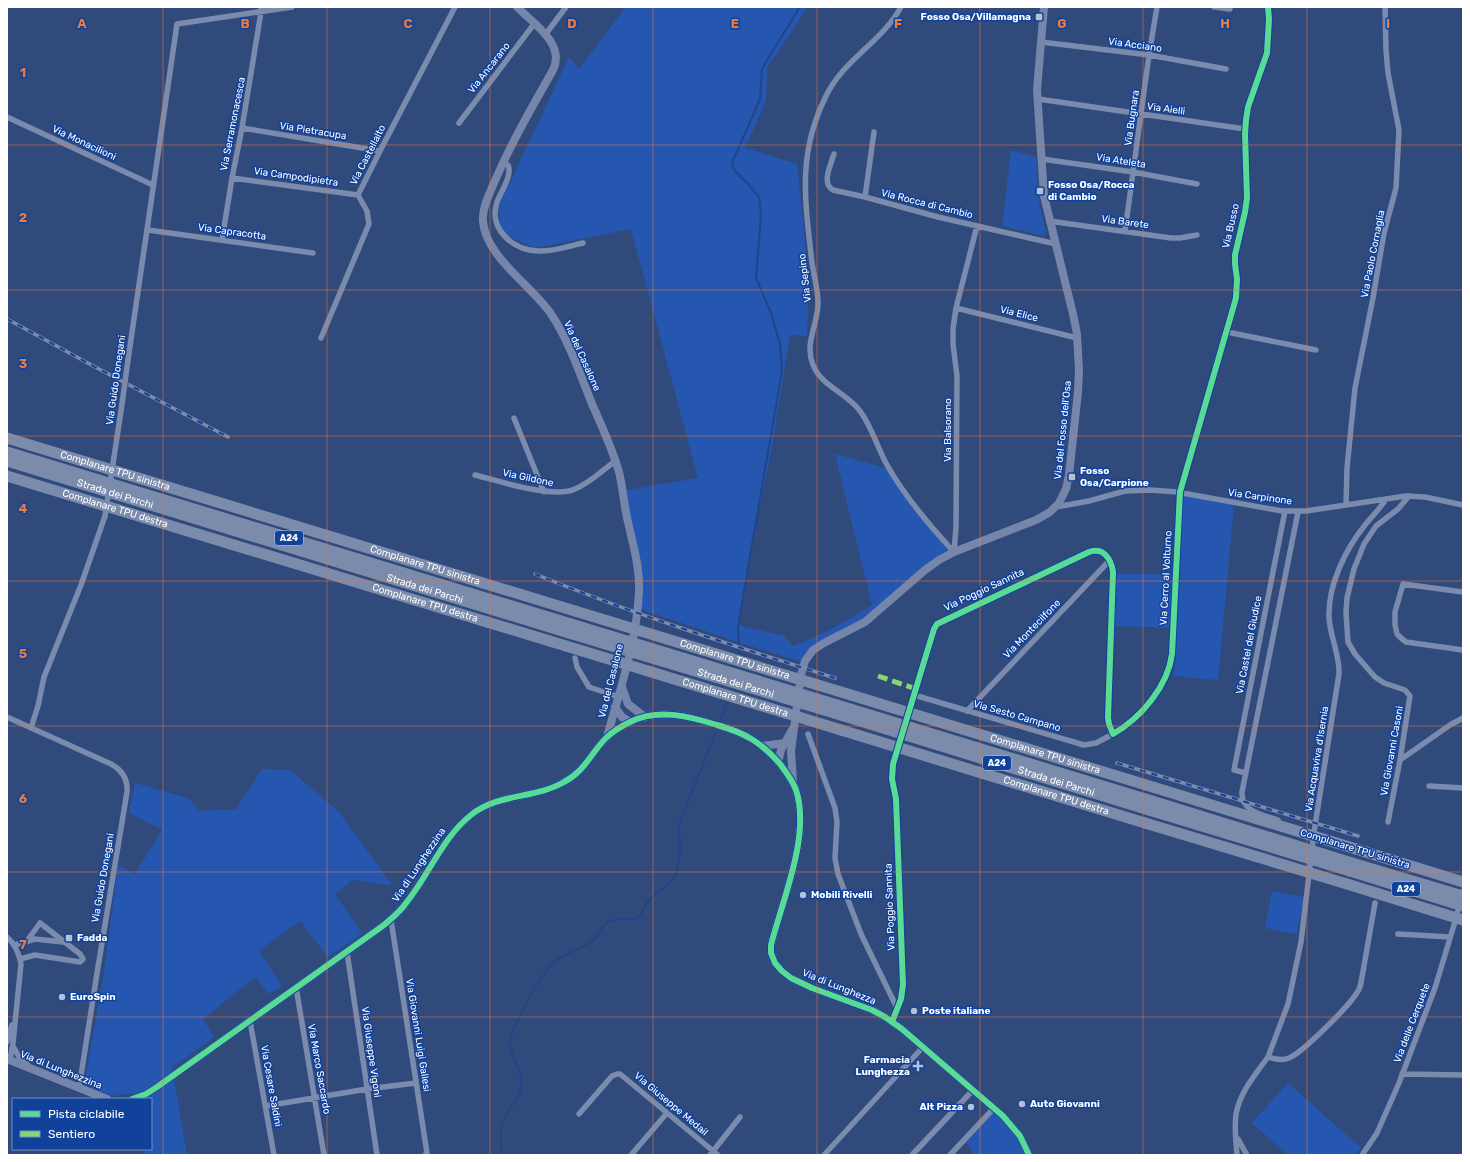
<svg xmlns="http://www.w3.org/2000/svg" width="1470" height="1162" font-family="Rubik,sans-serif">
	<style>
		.green { fill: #2557b1 }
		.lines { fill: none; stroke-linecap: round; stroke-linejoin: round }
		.stream { stroke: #224588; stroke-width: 2 }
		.street { stroke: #7b8bae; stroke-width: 5.5 }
		.secondary { stroke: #7686aa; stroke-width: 8 }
		.highway { stroke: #7b8bac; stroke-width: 11 }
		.rail-casing { stroke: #7b8bac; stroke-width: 3.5 }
		.rail { stroke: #10419b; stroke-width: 2; stroke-dasharray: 6; stroke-linecap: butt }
		.street-bridge { stroke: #7b8bae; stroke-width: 5.5 }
		.highway-bridge { stroke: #7b8bac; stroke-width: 11 }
		.quiet { stroke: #83d873; stroke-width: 5; stroke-dasharray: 10 5; stroke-linecap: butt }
		.cycleway-casing { stroke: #10419b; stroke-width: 8 }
		.cycleway { stroke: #5adb95; stroke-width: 6 }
		.grid { fill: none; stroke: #ed7a3d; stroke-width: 1; stroke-opacity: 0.55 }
		.poi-dot { fill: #b7c0d1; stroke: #10419b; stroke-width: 1.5 }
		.labels { text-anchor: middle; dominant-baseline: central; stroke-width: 3; stroke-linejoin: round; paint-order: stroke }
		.shield { fill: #10419b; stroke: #b7c6e1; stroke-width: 1 }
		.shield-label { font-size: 9px; font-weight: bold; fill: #fff }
		.poi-label { font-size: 10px; font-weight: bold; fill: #fff; stroke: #10419b; text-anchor: start }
		.street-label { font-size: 10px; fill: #fff; stroke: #10419b }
		.grid-label { font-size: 13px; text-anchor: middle; font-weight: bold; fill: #ed7a3d; stroke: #10419b; stroke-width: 3; stroke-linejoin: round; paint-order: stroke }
	</style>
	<rect width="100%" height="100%" fill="#304a7c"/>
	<path class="green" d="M626 7H808L767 68 766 101 745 148 797 164 809 279 807 336 790 335 771 453 755 528 738 625 784 636 793 646C820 636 848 621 872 605L835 454 889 469 954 552 882 607 826 641 805 663 744 644 637 608 638 602 622 491 698 478 631 229 535 248 502 233 497 201 510 183 569 57 579 69Z
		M1011 150 1036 157 1039 201 1046 232 1044 236 1002 226Z
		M1177 494 1234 505 1218 680 1173 676 1175 670 1177 628 1113 626 1115 574H1173Z
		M262 769 290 770 339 812 392 885 352 880 335 894 362 933 328 957 300 921 259 951 282 986 269 994 255 977 203 1019 214 1037 172 1067 187 1155H145L144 1149H151V1099H135L134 1093 113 1096 84 1085 104 973 118 866 135 874 162 830 129 813 135 783 188 798 200 811 236 809Z
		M1272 891 1304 897 1297 934 1265 928Z
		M1288 1083 1361 1148 1355 1155H1288L1252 1123Z
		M994 1112C1006 1124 1022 1138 1027 1155H973L972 1150 966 1142Z"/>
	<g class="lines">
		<path class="stream" d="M739 657 738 626 782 371 780 344 771 313 756 278 761 214 759 197 747 183 735 171 732 163 760 99 762 70 767 60 797 12 799 7
			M719 723 728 700
			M502 1155C501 1146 499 1134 502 1125 505 1111 519 1102 521 1087 525 1071 508 1055 510 1040 513 1025 543 970 555 961 566 953 581 949 592 941 599 936 601 926 608 922 617 917 627 920 638 919L646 904 654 895 667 886 676 875 680 853 679 824 715 734"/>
		<path class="street" d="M901 7C882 42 843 60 826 96 797 154 805 201 812 263 814 276 818 290 818 303 818 325 804 343 813 365 822 387 847 393 860 411 872 427 877 447 887 465 905 497 929 525 954 552
			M1214 7 1230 9
			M545 35 566 7
			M1041 42 1149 55 1226 69
			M1038 99 1245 129
			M7 117 153 185
			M459 123 534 24
			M242 128 380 151
			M834 154C831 164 821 184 833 190L865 197 938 217 1056 244
			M1042 159 1133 172 1197 184
			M503 162 508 165C513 175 500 193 497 202 488 229 513 250 538 251 552 252 569 246 583 243
			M232 178 358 195
			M865 197 874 132
			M1049 221 1171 238H1180L1197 235
			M148 230 313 253
			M1125 231 1149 55 1157 7
			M222 240 232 178 242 128 261 12V7
			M956 308 1077 338
			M1227 332 1316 350
			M321 338 369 224 367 211 358 195 380 151 455 7
			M128 360C145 248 160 136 177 24L292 7
			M514 418 544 492
			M114 457 122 404
			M475 475C499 481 553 499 575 489 590 483 603 470 615 461
			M1346 504 1347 468 1355 388 1373 298 1384 233 1396 188 1399 130 1388 73 1386 50 1385 7
			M1056 507 1089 501 1125 491 1150 490 1177 492 1282 511H1306L1406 496 1425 497 1463 505
			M954 552 956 527 957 376 953 344V329L956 308 977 226
			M1463 592 1403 584 1395 612V625L1397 634 1401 638 1406 642 1463 650
			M575 658 577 667 589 687 619 697
			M914 695 1084 745 1096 743 1113 734
			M911 705 934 629 938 623 1092 551C1106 550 1111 560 1113 572L1108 718 1109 724 1113 734C1141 718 1168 686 1172 654L1180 492 1236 298 1237 279 1235 264V255L1245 212 1247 198 1245 134 1246 120 1248 107 1267 53 1269 19 1268 7
			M967 711 1110 560
			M7 717 111 764C122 770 128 779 127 792L98 967 79 1088
			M31 728 38 706 44 677 81 585 105 516
			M808 734 835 808 837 822 835 858 838 874 861 934 897 1008
			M1400 760 1450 725 1463 718
			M1246 773 1234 770 1285 511
			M1429 786 1463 788
			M1278 820C1263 815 1241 812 1242 792L1298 512
			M1388 822 1400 760 1410 696 1405 690 1384 683 1375 677 1355 654 1348 642 1346 613 1347 598 1354 569 1364 544 1376 526 1398 509 1409 496
			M391 920 427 1153 425 1155
			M1398 934 1450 937
			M7 937C15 944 19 953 21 964L13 1043 10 1060
			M15 945 35 939 63 942
			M347 952 377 1155
			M20 959 35 955 80 962 83 959 80 954 40 923 27 941
			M296 987 324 1155
			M250 1021 274 1155
			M892 1022 901 999 903 985 896 799 892 773 894 761
			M7 1042 12 1025
			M13 1046 19 1057 28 1065
			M1268 1057 1288 1004 1301 942 1314 832 1339 674C1340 655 1330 637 1329 617 1328 585 1345 550 1365 525 1372 516 1380 509 1386 499
			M1402 1074 1463 1075
			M266 1106 367 1089 416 1083
			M579 1114 612 1076 617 1074H620L718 1155
			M1238 1139 1247 1155
			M631 1155 667 1113
			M710 1155 740 1117
			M824 1155 923 1047
			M912 1155 973 1090
			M950 1155 994 1108
			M1237 1155C1236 1142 1234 1127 1236 1114 1240 1092 1255 1075 1268 1057 1274 1059 1282 1061 1289 1058 1302 1053 1348 1007 1356 994 1359 991 1360 987 1361 983L1375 903
			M1362 1155 1377 1133 1399 1083 1435 988 1454 925"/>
		<path class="secondary" d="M517 7C533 23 566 44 553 70 532 107 511 143 494 183 489 195 482 208 483 221 485 256 532 286 551 314 569 341 580 374 592 404 602 426 612 448 619 472 623 488 624 506 628 522 633 545 640 567 639 591 637 640 620 690 607 737
			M622 687 628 704 645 717
			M615 707 622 717 630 722
			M762 746 785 743
			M778 762 781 750 792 730
			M793 782 791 751 801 675 805 661 813 650 824 643 865 622 925 570 939 560 954 552 1036 520 1050 512 1059 503 1066 489 1069 475 1078 392 1079 371 1077 334 1073 314 1044 196 1037 90 1044 7
			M7 1059 107 1099
			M132 1099 146 1094 157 1087 384 925C392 918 400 912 406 903 429 875 442 838 471 815 498 793 535 799 564 782 585 771 591 753 606 738 612 732 622 726 630 722 657 708 689 716 717 725 745 733 761 742 780 764 786 772 793 781 796 790 811 835 782 901 771 945V953L775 963 782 971 791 978 812 988 872 1010 885 1017 902 1029 1003 1116 1020 1136 1029 1155"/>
		<g class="highway">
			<path id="s1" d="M7 438 575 611"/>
			<path d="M7 452 571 624"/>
			<path id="s2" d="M7 461 569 633"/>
			<path id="s3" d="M7 476 566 646"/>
			<path id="s4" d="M851 695 1156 788"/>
			<path d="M847 708 1152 801"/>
			<path id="s5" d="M844 716 1149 810"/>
			<path id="s6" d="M841 730 1145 823"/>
			<path d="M1356 849 1463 882"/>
			<path d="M1352 863 1463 896"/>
			<path d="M1350 871 1463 906"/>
			<path d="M1347 884 1463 920"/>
		</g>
		<defs>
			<path id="rail" d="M7 319 97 368 228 437
				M535 574C633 614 734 646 835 678
				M1117 763 1358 836"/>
		</defs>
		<use href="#rail" class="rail-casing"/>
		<use href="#rail" class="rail"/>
		<path class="street-bridge" d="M122 404 128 360
			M105 516 114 457
			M894 761 911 705
			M1454 925 1463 891"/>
		<g class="highway-bridge">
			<path id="s7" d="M575 611 851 695"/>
			<path d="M571 624 847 708"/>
			<path id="s8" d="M569 633 844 716"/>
			<path id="s9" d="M566 646 841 730"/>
			<path d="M1156 788 1356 849"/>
			<path d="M1152 801 1352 863"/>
			<path d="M1149 810 1350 871"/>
			<path d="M1145 823 1347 884"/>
		</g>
		<path class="quiet" d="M878 676 916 689"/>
		<defs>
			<path id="cycleway" d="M892 1022 901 999 903 985 896 799 892 779 893 764 934 629 937 624 1089 552C1104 547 1111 559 1113 572L1108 718 1109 724 1113 734C1141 718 1168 686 1172 654L1180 492 1236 298 1237 279 1235 264V255L1245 212 1247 198 1245 134 1246 120 1248 107 1267 53 1269 19 1268 7
				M132 1099 146 1094 157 1087 384 925C392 918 400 912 406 903 429 875 442 838 471 815 498 793 535 799 564 782 585 771 591 753 606 738 612 732 622 726 630 722 657 708 689 716 717 725 745 733 761 742 780 764 786 772 793 781 796 790 811 835 782 901 771 945V953L775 963 782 971 791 978 812 988 872 1010 885 1017 902 1029 1003 1116 1020 1136 1029 1155"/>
		</defs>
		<use href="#cycleway" class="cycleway-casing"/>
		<use href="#cycleway" class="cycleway"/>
	</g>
	<path class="grid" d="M163 7V1155M327 7V1155M490 7V1155M653 7V1155M817 7V1155M980 7V1155M1143 7V1155M1307 7V1155M7 145H1463M7 290H1463M7 436H1463M7 581H1463M7 726H1463M7 872H1463M7 1017H1463"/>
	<g class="poi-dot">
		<rect x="1035" y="13" width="8" height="8" rx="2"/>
		<rect x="1036" y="187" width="8" height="8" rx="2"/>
		<rect x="1068" y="473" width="8" height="8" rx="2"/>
		<circle cx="803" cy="895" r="4"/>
		<rect x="65" y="934" width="8" height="8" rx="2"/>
		<circle cx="62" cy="997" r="4"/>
		<circle cx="914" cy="1011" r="4"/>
		<path d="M916 1060h4v4h4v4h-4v4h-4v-4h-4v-4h4z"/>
		<circle cx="1022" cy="1104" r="4"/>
		<circle cx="971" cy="1107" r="4"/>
	</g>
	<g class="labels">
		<g class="shield">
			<rect x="275" y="531" width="28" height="14" rx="3"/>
			<rect x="983" y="756" width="28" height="14" rx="3"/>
			<rect x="1392" y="882" width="28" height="14" rx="3"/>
		</g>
		<g class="shield-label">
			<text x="289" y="538">A24</text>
			<text x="997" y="763">A24</text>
			<text x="1406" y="889">A24</text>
		</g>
		<g class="poi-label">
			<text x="1031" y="17" text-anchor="end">Fosso Osa/Villamagna</text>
			<text x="1048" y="185">Fosso Osa/Rocca<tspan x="1048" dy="12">di Cambio</tspan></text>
			<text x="1080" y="471">Fosso<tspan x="1080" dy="12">Osa/Carpione</tspan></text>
			<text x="811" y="895">Mobili Rivelli</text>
			<text x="77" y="938">Fadda</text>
			<text x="70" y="997">EuroSpin</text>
			<text x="922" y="1011">Poste italiane</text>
			<text x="910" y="1060" text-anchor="end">Farmacia<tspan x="910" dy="12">Lunghezza</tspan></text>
			<text x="1030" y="1104">Auto Giovanni</text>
			<text x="963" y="1107" text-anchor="end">Alt Pizza</text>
		</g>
		<g class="street-label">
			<text transform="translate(1135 45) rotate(8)">Via Acciano</text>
			<text transform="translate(489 68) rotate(-52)">Via Ancarano</text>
			<text transform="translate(1166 109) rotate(8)">Via Aielli</text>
			<text transform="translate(1132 118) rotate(-82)">Via Bugnara</text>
			<text transform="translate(233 124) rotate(-79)">Via Serramonacesca</text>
			<text transform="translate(313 131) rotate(9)">Via Pietracupa</text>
			<text transform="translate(84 143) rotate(25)">Via Monacilioni</text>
			<text transform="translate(368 155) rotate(-63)">Via Castellalto</text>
			<text transform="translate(1121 161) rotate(9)">Via Ateleta</text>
			<text transform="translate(296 177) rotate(8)">Via Campodipietra</text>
			<text transform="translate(927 204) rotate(14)">Via Rocca di Cambio</text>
			<text transform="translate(1125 222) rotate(8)">Via Barete</text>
			<text transform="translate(1231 226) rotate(-77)">Via Busso</text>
			<text transform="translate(232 232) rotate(8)">Via Capracotta</text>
			<text transform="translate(1373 254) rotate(-79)">Via Paolo Cornaglia</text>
			<text transform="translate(805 278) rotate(-97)">Via Sepino</text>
			<text transform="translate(1019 314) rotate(14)">Via Elice</text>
			<text transform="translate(582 356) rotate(66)">Via del Casalone</text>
			<text transform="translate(116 380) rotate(-82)">Via Guido Donegani</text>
			<text transform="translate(948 430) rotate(-90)">Via Balsorano</text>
			<text transform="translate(1063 430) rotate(-84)">Via del Fosso dell'Osa</text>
			<text stroke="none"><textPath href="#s1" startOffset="113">Complanare TPU sinistra</textPath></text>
			<text transform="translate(528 478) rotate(12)">Via Gildone</text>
			<text stroke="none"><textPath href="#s2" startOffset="113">Strada dei Parchi</textPath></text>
			<text transform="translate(1260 497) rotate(8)">Via Carpinone</text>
			<text stroke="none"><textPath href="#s3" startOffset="113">Complanare TPU destra</textPath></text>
			<text stroke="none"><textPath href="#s1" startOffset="437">Complanare TPU sinistra</textPath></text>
			<text transform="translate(1166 578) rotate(-87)">Via Cerro al Volturno</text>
			<text stroke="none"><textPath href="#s2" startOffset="437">Strada dei Parchi</textPath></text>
			<text transform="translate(984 590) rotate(-25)">Via Poggio Sannita</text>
			<text stroke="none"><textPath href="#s3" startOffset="437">Complanare TPU destra</textPath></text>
			<text transform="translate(1032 629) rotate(-46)">Via Montecilfone</text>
			<text transform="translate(1249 645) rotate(-79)">Via Castel del Giudice</text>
			<text stroke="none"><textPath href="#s7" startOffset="167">Complanare TPU sinistra</textPath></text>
			<text transform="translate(611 681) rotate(-76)">Via del Casalone</text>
			<text stroke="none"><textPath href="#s8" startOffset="174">Strada dei Parchi</textPath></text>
			<text stroke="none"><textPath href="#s9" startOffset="177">Complanare TPU destra</textPath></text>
			<text transform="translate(1017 716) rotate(16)">Via Sesto Campano</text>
			<text transform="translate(1392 751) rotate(-80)">Via Giovanni Casoni</text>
			<text stroke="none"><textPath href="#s4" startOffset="203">Complanare TPU sinistra</textPath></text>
			<text transform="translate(1317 759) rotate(-81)">Via Acquaviva d'Isernia</text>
			<text stroke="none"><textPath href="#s5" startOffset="222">Strada dei Parchi</textPath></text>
			<text stroke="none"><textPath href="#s6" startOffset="225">Complanare TPU destra</textPath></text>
			<text transform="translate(1355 849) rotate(17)">Complanare TPU sinistra</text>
			<text transform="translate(419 865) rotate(-56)">Via di Lunghezzina</text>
			<text transform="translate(103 878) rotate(-80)">Via Guido Donegani</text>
			<text transform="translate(890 907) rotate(-92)">Via Poggio Sannita</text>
			<text transform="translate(839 987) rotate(22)">Via di Lunghezza</text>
			<text transform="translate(1412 1023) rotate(-69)">Via delle Cerquete</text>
			<text transform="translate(418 1035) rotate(81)">Via Giovanni Luigi Gallesi</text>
			<text transform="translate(371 1052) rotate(82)">Via Giuseppe Vigoni</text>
			<text transform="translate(319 1069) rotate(80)">Via Marco Saccardo</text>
			<text transform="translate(61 1070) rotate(22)">Via di Lunghezzina</text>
			<text transform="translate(271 1086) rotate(80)">Via Cesare Saldini</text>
			<text transform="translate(671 1104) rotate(40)">Via Giuseppe Medail</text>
		</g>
	</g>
	<g class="grid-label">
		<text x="82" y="28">A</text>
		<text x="245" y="28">B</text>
		<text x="408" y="28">C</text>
		<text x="572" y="28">D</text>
		<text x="735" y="28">E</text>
		<text x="898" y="28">F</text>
		<text x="1062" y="28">G</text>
		<text x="1225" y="28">H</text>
		<text x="1388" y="28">I</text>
		<text x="23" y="77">1</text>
		<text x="23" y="222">2</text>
		<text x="23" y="368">3</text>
		<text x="23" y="513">4</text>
		<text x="23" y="658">5</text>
		<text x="23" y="803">6</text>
		<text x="23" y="949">7</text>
	</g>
	<rect width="1470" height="1162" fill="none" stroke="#ffffff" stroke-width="16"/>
	<rect x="12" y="1098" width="140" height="52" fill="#10419b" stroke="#708dc3"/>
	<rect x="20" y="1111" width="20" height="6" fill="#5adb95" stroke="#708dc3"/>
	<text x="48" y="1118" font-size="12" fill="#ffffff">Pista ciclabile</text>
	<rect x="20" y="1131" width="20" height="6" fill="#83d873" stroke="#708dc3"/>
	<text x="48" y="1138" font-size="12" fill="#ffffff">Sentiero</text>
</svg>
